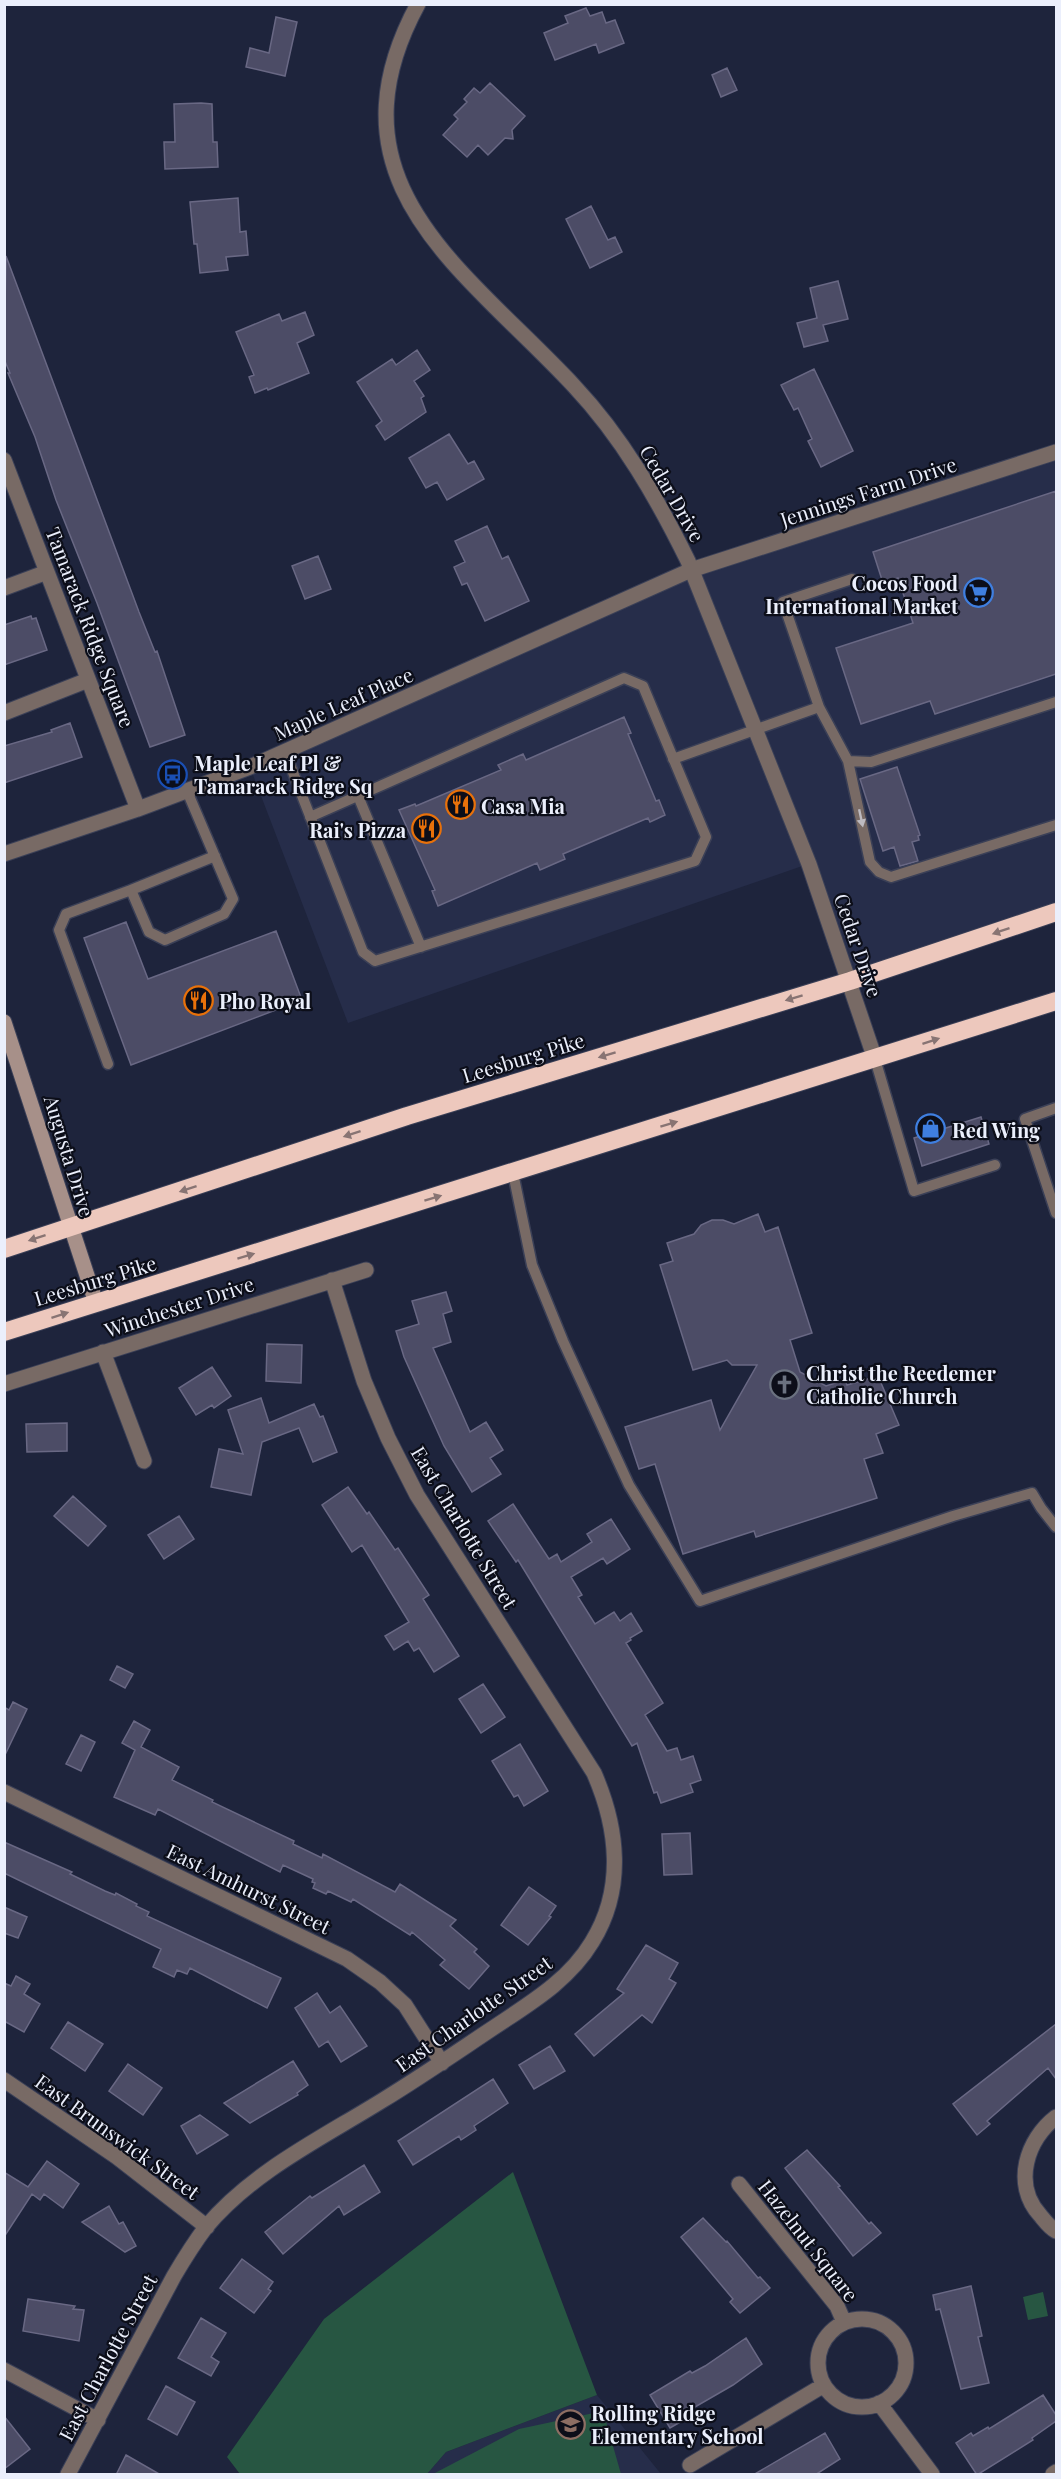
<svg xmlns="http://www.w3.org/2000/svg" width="1061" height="2479" font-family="'Playfair Display',serif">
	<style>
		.built { fill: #262d4a }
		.green { fill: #275642 }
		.building { fill: #4c4c66; stroke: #696884; stroke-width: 1.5 }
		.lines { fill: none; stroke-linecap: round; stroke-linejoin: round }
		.lane-casing { stroke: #3b4057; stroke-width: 13 }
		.street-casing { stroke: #3b4057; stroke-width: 17 }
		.secondary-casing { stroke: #3b4057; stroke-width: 17 }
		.highway-casing { stroke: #3b4057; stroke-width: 20 }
		.lane { stroke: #786a65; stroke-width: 10 }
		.street { stroke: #786a65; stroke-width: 15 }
		.secondary { stroke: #a79089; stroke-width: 15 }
		.highway { stroke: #edc8bd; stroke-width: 18 }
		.oneway { fill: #bdbac0 }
		.oneway2 { fill: #887473 }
		.labels { text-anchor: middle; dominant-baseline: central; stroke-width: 4.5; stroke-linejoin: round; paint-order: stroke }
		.street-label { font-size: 20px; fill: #ebeffc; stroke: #0c0e19 }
		.poi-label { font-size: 20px; font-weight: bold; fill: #ebeffc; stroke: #0c0e19; text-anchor: start }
	</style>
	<rect width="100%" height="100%" fill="#1e243c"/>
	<path class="built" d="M1056 452V913L850 981 808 864 348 1023 250 767 691 570Z
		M597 2395 661 2474H427L446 2452Z"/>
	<path class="green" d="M513 2172 597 2395 446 2452 427 2474H240L227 2457 324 2319Z
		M1043 2292 1048 2316 1028 2320 1023 2297Z
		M603 2411 621 2474H433L519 2429Z"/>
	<path class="building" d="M586 8 590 16 602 12 606 23 615 20 624 43 599 53 596 44 555 60 544 33 568 23 565 16Z
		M276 17 297 22 285 76 246 67 250 48 269 53Z
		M727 68 737 90 721 97 712 75Z
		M490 83 525 116 512 130 513 139 505 138 488 155 478 145 467 157 443 135 458 119 454 115 467 102 464 99 474 88 480 93Z
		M201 103 212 104 213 142H217L218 167 165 169 164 142H175L174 104Z
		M238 198 240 232 246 231 248 255 226 257 228 270 200 273 197 244H194L190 202Z
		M591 206 608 240 615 237 622 252 590 268 566 219Z
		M6 256 139 612 155 652 157 651 185 735 150 747 97 603 56 500 35 437 8 373H10L4 359Z
		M838 281 848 319 823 325 828 341 804 347 797 323 817 318 810 288Z
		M305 312 314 335 297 343 309 373 268 390 267 388 255 393 249 377 254 375 236 332 279 314 282 321Z
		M417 350 430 370 414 381 424 396 421 398 426 412 385 440 376 426 382 421 357 382 392 359 396 365Z
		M814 369 853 451 821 467 808 441 812 439 798 408 794 410 781 385Z
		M449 434 468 464 474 461 484 479 447 500 437 482 426 488 409 458Z
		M1056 491V674L935 714 930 701 861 724 836 648 913 623 898 578 883 583 873 552Z
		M487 526 502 559 508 556 529 601 485 621 467 583 462 585 454 567 465 562 455 541Z
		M318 556 331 589 305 599 292 566Z
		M31 616 32 619 36 618 47 650 4 665V625Z
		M624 717 631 733 628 734 656 801 659 800 665 815 650 822 648 818 563 854 565 859 540 870 537 863 438 906 432 891 435 890 399 810 415 804 416 806 501 770 498 765 523 754 526 760Z
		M70 723 82 757 4 783V746L52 732 51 730Z
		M897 767 920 835 918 836 919 840 912 842 918 861 900 866 894 847 883 851 860 779Z
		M126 922 148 979 276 931 302 1000 131 1065 84 938Z
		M981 1117 989 1144 922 1166 914 1138Z
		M758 1214 765 1232 778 1227 812 1333 790 1340 800 1372 826 1386 845 1380 847 1385 878 1376 899 1425 876 1434 883 1453 864 1459 877 1498 756 1537 754 1531 683 1554 655 1464 639 1469 625 1427 711 1400 720 1430 757 1365H732L727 1360 693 1370 660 1265 673 1261 667 1243 694 1234 701 1225 712 1220H723L734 1224Z
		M446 1292 452 1311 443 1314 451 1342 433 1348 470 1432 486 1422 503 1450 490 1458 501 1474 472 1492 444 1446 404 1357 396 1331 419 1324 412 1301Z
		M267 1344 302 1345 301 1383 266 1381Z
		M212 1367 231 1396 214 1408 212 1405 196 1415 179 1388Z
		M261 1398 269 1423 314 1404 320 1417 323 1416 337 1452 313 1462 299 1428 262 1442 251 1495 211 1487 219 1449 243 1454 228 1410Z
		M67 1423V1451L27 1452 26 1424Z
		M348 1487 367 1514 369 1512 395 1550 398 1548 429 1595 423 1599 459 1656 434 1672 419 1648 414 1651 408 1641 394 1650 385 1636 409 1622 362 1545 352 1552 322 1505Z
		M73 1496 106 1526 88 1546 54 1516Z
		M513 1504 549 1559 557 1554 561 1562 592 1542 587 1534 611 1519 630 1549 607 1564 603 1558 571 1577 582 1595 578 1597 595 1624 614 1612 620 1621 631 1613 642 1631 630 1638 631 1640 626 1643 663 1703 645 1715 667 1751 677 1748 681 1760 693 1756 701 1780 690 1784 693 1792 661 1803 657 1792 654 1793 637 1743 632 1746 518 1560 516 1562 488 1521Z
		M179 1516 194 1539 164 1559 148 1535Z
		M117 1666 133 1674 125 1688 110 1680Z
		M483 1684 505 1717 481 1733 459 1699Z
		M13 1702 27 1709 4 1757V1707L9 1710Z
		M134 1721 150 1730 141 1747 179 1767 172 1780 213 1800 212 1802 294 1841 293 1844 322 1858 323 1854 395 1892 400 1884 456 1920 450 1926 477 1949 474 1952 489 1966 469 1989 440 1965 445 1960 412 1932 410 1935 353 1899 351 1902 328 1891 326 1894 313 1888 315 1883 312 1882 313 1879 283 1865 280 1872 158 1809 155 1815 114 1797 135 1750 122 1743Z
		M81 1735 95 1742 81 1771 66 1764Z
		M520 1744 548 1791 524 1806 518 1795 514 1797 492 1761Z
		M690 1833 692 1874 664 1875 662 1834Z
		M4 1842 72 1872 70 1874 105 1891 115 1895 116 1893 137 1904 136 1906 149 1912 147 1916 281 1978 267 2008 190 1968 187 1974 177 1970 174 1977 153 1967 161 1949 4 1873Z
		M529 1887 556 1906 549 1916 551 1917 528 1945 501 1925Z
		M4 1907 27 1917 18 1938 4 1933Z
		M646 1945 678 1963 669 1979 676 1983 652 2023 642 2015 594 2056 575 2034 624 1993 617 1989Z
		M16 1976 30 1984 24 1994 40 2004 24 2032 4 2021V1983L11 1986Z
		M317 1993 330 2013 340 2006 367 2046 341 2062 328 2041 319 2047 295 2008Z
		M68 2022 103 2044 85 2071 51 2048Z
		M1056 2024V2079L1048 2068 987 2121 990 2124 977 2135 953 2104Z
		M550 2046 565 2071 534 2089 519 2065Z
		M293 2061 308 2085 297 2093 298 2095 250 2123 224 2103Z
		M128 2064 162 2088 143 2115 109 2091Z
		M493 2079 508 2103 474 2126 476 2130 461 2140 459 2136 413 2165 398 2141Z
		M200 2115 228 2135 197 2154 181 2126Z
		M807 2150 840 2186 838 2187 869 2224 871 2222 881 2233 853 2256 785 2168Z
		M47 2161 79 2184 63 2208 44 2194 40 2200 32 2194 4 2237V2172L28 2187Z
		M364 2165 380 2192 344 2215 339 2206 283 2254 265 2232 310 2196 312 2198Z
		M109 2206 119 2224 123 2222 136 2246 125 2252 82 2222Z
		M703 2218 726 2242 727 2241 758 2278 760 2277 770 2288 740 2313 730 2302 733 2299 681 2237Z
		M242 2259 273 2282 268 2289 271 2291 254 2313 220 2288Z
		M971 2286 982 2336 978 2337 989 2383 961 2389 940 2309 936 2310 933 2295Z
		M28 2299 75 2306 73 2309 84 2310 79 2341 23 2331Z
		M201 2318 226 2333 211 2357 219 2362 211 2376 178 2358Z
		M746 2338 762 2364 733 2385 681 2415 684 2420 670 2428 650 2395 690 2371 692 2373 705 2366Z
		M166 2386 195 2402 177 2435 148 2419Z
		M1043 2395 1056 2415V2421L1032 2438 1033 2440 977 2475 956 2443 971 2433 973 2436 988 2427 989 2429Z
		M4 2416 30 2449 4 2469Z
		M825 2433 840 2459 815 2475H753Z
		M126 2455 161 2475H116Z"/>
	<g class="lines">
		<defs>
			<path id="lane" d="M819 707 783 602 852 579
				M285 752 363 952 375 961 695 861 706 837 643 686 624 678 310 817
				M673 759 819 707 848 761 871 762 1056 702
				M848 761 870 862 879 872 891 877 1056 825
				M187 791 233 899 224 914 165 940 149 932 131 890 215 856
				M358 796 421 947
				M875 1059 914 1191 995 1165
				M108 1064 59 930 66 914 131 890
				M1056 1108 1025 1119 1056 1213
				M513 1173 532 1265 563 1341 629 1485 700 1601 953 1516 1032 1493 1041 1508 1056 1527"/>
			<path id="street" d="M418 4C321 183 466 270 574 386 622 437 657 498 688 561L809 864 875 1059
				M4 460 138 809
				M4 588 47 572
				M4 713 88 680
				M4 854 138 809 250 767 691 570 1056 452
				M103 1352 144 1461
				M4 1384 366 1270
				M4 1792 347 1959 380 1982 405 2005 442 2063
				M4 2080 117 2157 207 2227
				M1056 2117C1027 2139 1012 2184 1040 2215 1045 2221 1049 2227 1056 2231
				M739 2184 837 2306 844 2322
				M818 2363a44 44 0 1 1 88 0a44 44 0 1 1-88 0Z
				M4 2370 98 2420
				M879 2403 932 2474
				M690 2465 824 2385
				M68 2474 174 2276C184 2259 194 2243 206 2227 253 2171 322 2138 383 2100 419 2078 454 2054 490 2030 527 2005 568 1982 592 1942 625 1889 618 1828 594 1773L417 1495 388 1438 364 1381 332 1280
				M1053 2474 1056 2472"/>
			<path id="secondary" d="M4 1022 96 1303"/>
			<path id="highway" d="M4 1249 407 1116 850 981 1056 912
				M4 1332 1056 1001"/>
		</defs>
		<use href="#lane" class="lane-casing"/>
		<use href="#street" class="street-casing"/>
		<use href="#secondary" class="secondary-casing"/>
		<use href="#highway" class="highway-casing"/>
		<use href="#lane" class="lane"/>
		<use href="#street" class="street"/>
		<use href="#secondary" class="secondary"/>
		<use href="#highway" class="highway"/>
	</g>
	<defs><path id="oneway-solid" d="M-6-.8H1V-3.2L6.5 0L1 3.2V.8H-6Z" transform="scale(1.5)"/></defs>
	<use class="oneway" href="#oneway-solid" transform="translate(861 818) rotate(78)"/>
	<g class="oneway2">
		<use href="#oneway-solid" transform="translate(1001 931) rotate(161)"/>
		<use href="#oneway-solid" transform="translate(794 998) rotate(163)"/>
		<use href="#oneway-solid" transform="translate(931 1041) rotate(-18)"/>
		<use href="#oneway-solid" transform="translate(607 1055) rotate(163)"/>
		<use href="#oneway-solid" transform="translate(669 1124) rotate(-17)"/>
		<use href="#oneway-solid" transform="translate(352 1134) rotate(162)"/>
		<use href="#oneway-solid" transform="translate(188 1189) rotate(162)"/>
		<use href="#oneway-solid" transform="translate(433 1198) rotate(-17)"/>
		<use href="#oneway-solid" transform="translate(37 1238) rotate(162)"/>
		<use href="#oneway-solid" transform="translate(246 1256) rotate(-17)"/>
		<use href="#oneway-solid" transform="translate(60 1315) rotate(-18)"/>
	</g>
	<defs>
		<symbol id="supermarket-ring" viewBox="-11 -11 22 22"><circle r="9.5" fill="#0c0e19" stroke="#3f7fe0" stroke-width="1.5"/><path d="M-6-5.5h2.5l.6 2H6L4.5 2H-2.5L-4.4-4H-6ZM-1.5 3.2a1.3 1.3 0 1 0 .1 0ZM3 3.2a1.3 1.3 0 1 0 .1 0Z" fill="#3f7fe0"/></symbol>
		<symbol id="bus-ring" viewBox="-11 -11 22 22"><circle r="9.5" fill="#0c0e19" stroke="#1a4fb4" stroke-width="1.5"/><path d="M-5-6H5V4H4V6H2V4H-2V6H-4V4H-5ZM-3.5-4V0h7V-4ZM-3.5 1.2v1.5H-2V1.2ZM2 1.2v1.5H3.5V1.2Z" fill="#1a4fb4"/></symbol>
		<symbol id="restaurant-ring" viewBox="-11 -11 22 22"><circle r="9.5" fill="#0c0e19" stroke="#e8710a" stroke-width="1.5"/><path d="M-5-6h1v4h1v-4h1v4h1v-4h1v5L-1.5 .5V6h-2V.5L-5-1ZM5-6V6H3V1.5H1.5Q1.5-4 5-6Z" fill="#e8710a"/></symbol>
		<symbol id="shop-ring" viewBox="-11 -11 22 22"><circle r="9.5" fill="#0c0e19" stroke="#3f7fe0" stroke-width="1.5"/><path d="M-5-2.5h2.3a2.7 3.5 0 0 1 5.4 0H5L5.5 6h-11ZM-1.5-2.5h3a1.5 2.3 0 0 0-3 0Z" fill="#3f7fe0"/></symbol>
		<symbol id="church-ring" viewBox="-11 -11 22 22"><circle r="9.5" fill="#0c0e19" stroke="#6b7280" stroke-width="1.5"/><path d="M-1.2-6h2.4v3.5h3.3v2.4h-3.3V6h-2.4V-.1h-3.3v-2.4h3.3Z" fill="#6b7280"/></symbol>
		<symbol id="school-ring" viewBox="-11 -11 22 22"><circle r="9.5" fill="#0c0e19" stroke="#8d6e63" stroke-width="1.5"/><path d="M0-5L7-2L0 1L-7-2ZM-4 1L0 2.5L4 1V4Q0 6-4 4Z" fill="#8d6e63"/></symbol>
	</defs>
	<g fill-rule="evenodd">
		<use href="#supermarket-ring" x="962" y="576" width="33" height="33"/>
		<use href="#bus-ring" x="156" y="758" width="33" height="33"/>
		<use href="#restaurant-ring" x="444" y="788" width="33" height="33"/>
		<use href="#restaurant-ring" x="410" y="812" width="33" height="33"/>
		<use href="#restaurant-ring" x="182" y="984" width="33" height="33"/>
		<use href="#shop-ring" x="914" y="1112" width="33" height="33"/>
		<use href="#church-ring" x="768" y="1368" width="33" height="33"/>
		<use href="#school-ring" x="554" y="2408" width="33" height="33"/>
	</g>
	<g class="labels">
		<g class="street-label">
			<text transform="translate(868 491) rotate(-18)">Jennings Farm Drive</text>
			<text transform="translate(673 493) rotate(60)">Cedar Drive</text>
			<text transform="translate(91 627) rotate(69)">Tamarack Ridge Square</text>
			<text transform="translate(343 703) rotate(-24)">Maple Leaf Place</text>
			<text transform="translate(859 945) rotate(71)">Cedar Drive</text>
			<text transform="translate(523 1057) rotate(-17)">Leesburg Pike</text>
			<text transform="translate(70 1156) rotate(73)">Augusta Drive</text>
			<text transform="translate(95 1280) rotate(-17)">Leesburg Pike</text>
			<text transform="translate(179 1306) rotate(-18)">Winchester Drive</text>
			<text transform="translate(465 1527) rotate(59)">East Charlotte Street</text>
			<text transform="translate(249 1888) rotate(26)">East Amhurst Street</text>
			<text transform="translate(473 2013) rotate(-35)">East Charlotte Street</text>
			<text transform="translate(118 2136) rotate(36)">East Brunswick Street</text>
			<text transform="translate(809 2240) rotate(52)">Hazelnut Square</text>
			<text transform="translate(107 2357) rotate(-62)">East Charlotte Street</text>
		</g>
		<g class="poi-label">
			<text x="958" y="582" text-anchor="end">Cocos Food<tspan x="958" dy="23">International Market</tspan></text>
			<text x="194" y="762">Maple Leaf Pl &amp;<tspan x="194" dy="23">Tamarack Ridge Sq</tspan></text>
			<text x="481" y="805">Casa Mia</text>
			<text x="406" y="829" text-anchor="end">Rai's Pizza</text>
			<text x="219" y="1000">Pho Royal</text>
			<text x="952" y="1129">Red Wing</text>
			<text x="806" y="1372">Christ the Reedemer<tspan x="806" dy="23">Catholic Church</tspan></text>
			<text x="591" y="2412">Rolling Ridge<tspan x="591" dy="23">Elementary School</tspan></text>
		</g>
	</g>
	<rect width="1061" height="2479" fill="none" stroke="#ebeffc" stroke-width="12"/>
</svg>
